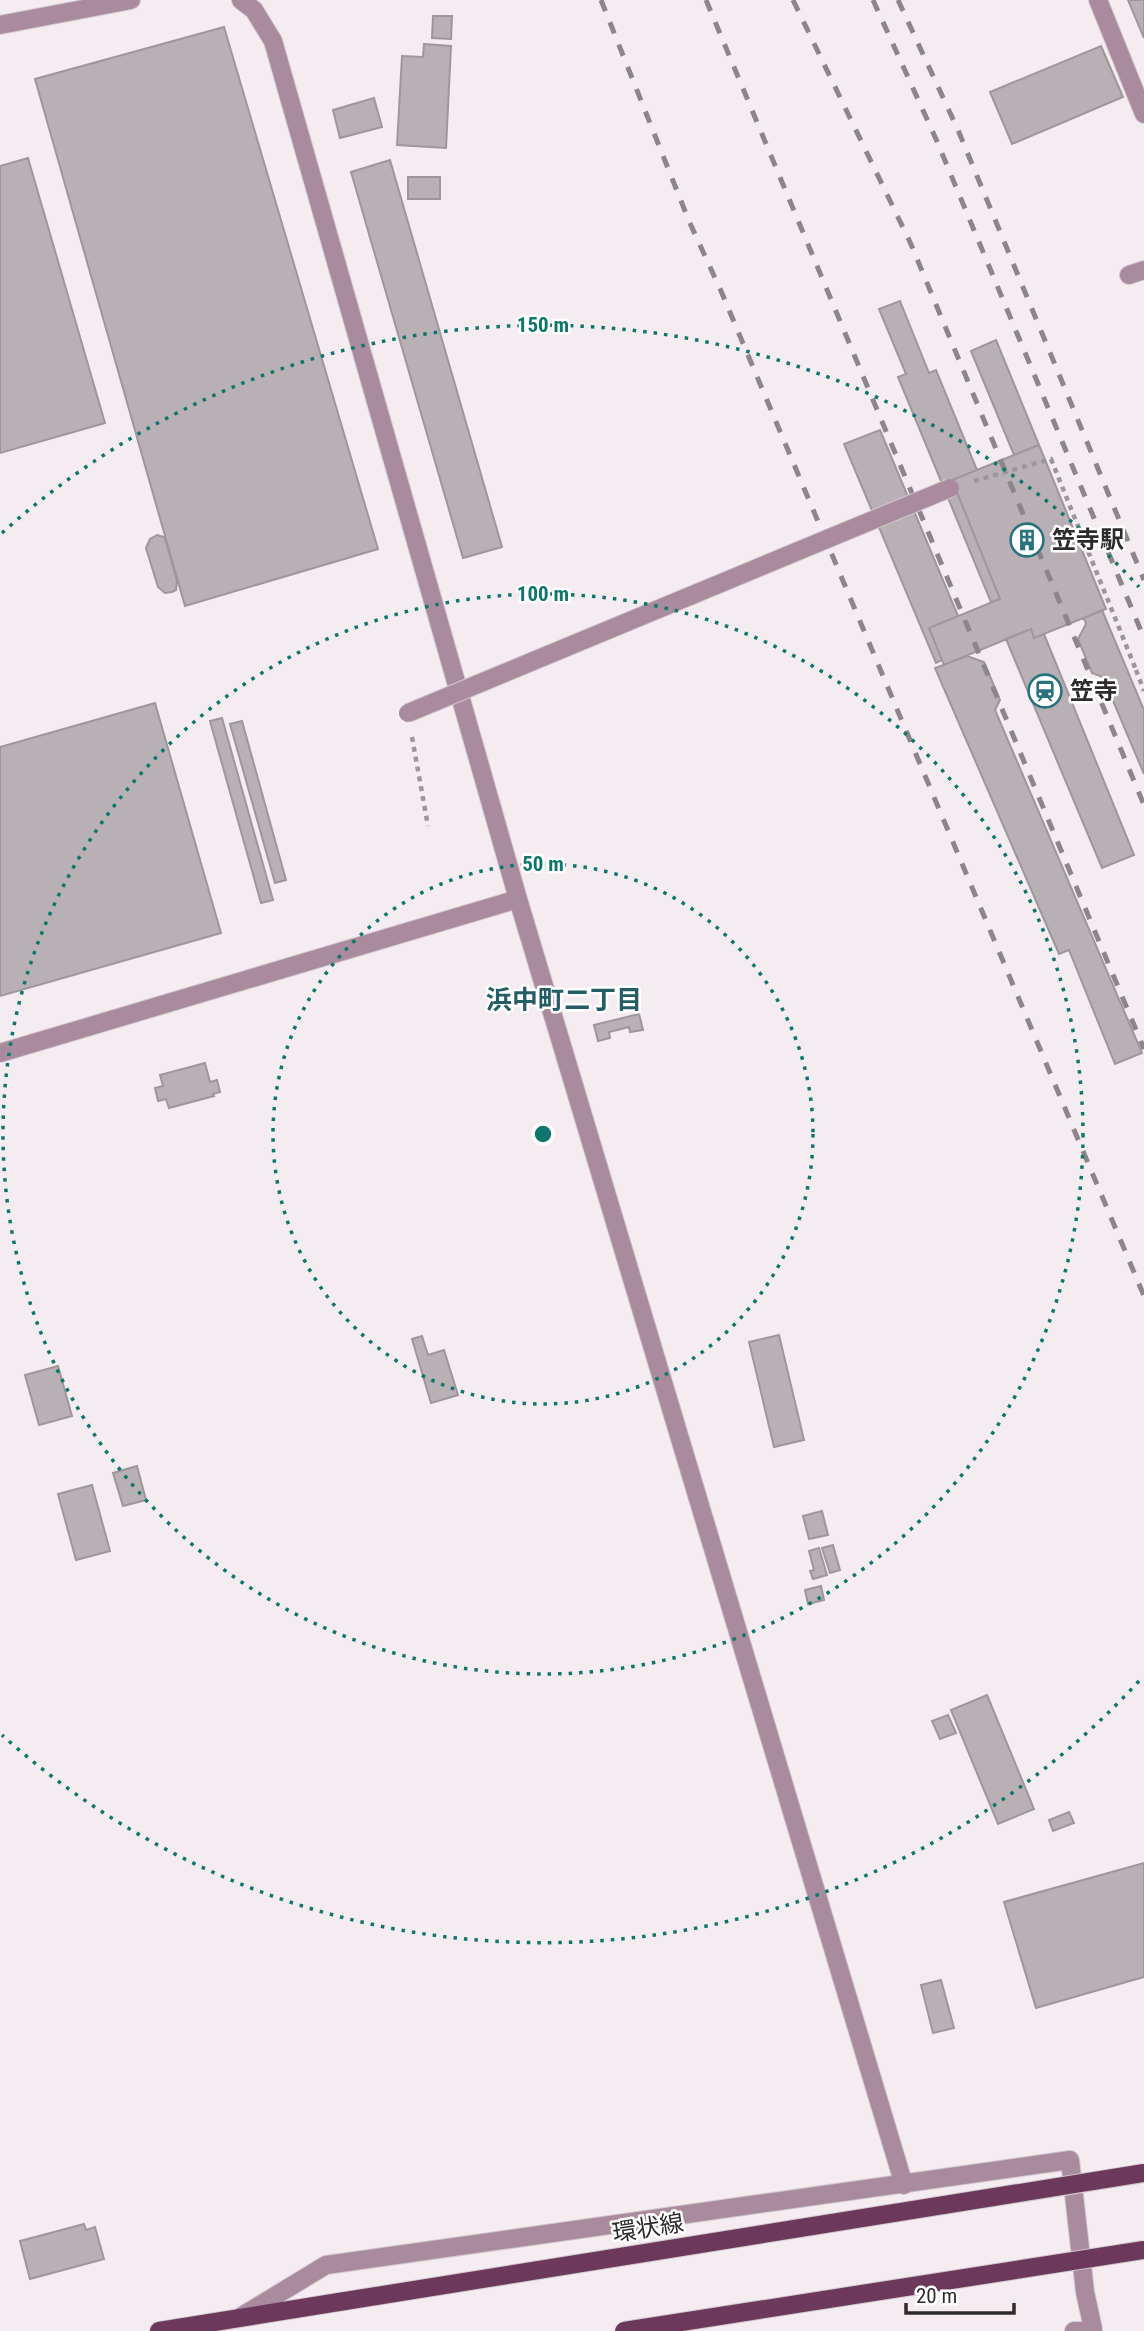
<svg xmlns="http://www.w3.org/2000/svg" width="1144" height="2331" font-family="'Roboto Condensed','Noto Sans JP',sans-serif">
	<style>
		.building { fill: #b8b0b5; stroke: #9e969b; stroke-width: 2 }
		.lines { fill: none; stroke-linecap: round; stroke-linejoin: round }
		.minor-casing { stroke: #d1c9ce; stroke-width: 20 }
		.major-casing { stroke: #d1c9ce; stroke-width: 20 }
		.path { stroke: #9c9599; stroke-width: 4.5; stroke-dasharray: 5 5; stroke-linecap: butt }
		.minor { stroke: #aa8b9e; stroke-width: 18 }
		.major { stroke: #6c395c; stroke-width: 18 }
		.rail { stroke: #8c868a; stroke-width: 5; stroke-dasharray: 12 12; stroke-linecap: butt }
		.minor-bridge-casing { stroke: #d1c9ce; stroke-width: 20; stroke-linecap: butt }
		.major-bridge-casing { stroke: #d1c9ce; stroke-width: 20; stroke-linecap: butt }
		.path-bridge { stroke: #9c9599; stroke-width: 4.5; stroke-dasharray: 5 5; stroke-linecap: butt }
		.minor-bridge { stroke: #aa8b9e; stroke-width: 18 }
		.major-bridge { stroke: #6c395c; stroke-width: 18 }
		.ring { fill: none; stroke: #0f766e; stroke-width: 3.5; stroke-dasharray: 3.5 7 }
		.labels { text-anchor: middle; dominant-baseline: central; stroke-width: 5; stroke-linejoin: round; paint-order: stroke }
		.poi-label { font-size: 24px; font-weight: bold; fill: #2e2b2d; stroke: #fff; text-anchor: start }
		.street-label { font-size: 24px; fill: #2e2b2d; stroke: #fff }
		.neighbourhood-label { font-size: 26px; font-weight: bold; fill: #255d66; stroke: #fff }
		.centre { fill: #0f766e; stroke: #fff; stroke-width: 3.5 }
		.ring-label { font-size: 21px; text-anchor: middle; font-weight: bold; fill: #0f766e; stroke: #fff; stroke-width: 5; stroke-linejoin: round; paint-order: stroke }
	</style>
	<rect width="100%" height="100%" fill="#f5ecf1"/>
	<path class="building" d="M1128 0H1144V38Z
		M433 16H452L451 39 432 38Z
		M224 27 378 549 185 606 35 79Z
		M424 44 451 46 446 148 397 145 402 56 423 57Z
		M1101 46 1123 97 1012 144 990 92Z
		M374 98 382 127 340 138 333 110Z
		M28 158 105 423 0 453V166Z
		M390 160 502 547 463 558 351 172Z
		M408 177H440V199H408Z
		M900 301 929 373 936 370 977 470 952 480 1000 599 991 602 898 377 906 374 879 309Z
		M996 340 1039 445 1014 455 971 351Z
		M880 430 958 616 929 628 942 660 936 663 844 444Z
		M1039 445 1106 609 1034 638 1031 629 944 665 929 628 1000 599 952 480Z
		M157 535 164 537 166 542 177 581 176 590 172 592 165 593 158 587 146 548 150 539Z
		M1102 610 1144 710V774L1103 677 1092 673 1078 639 1086 624 1084 618Z
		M1031 629 1034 638 1044 634 1134 855 1102 868 1006 639Z
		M967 656 984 662 1000 700 995 710 1142 1053 1115 1064 1069 950 1059 954 935 668Z
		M155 703 221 933 0 996V747Z
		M222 718 273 900 261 903 210 721Z
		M242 721 286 880 275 883 230 724Z
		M639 1014 643 1030 630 1032 629 1027 609 1032 610 1038 598 1041 594 1025Z
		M205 1063 210 1082 217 1080 220 1092 213 1094 214 1096 169 1108 166 1099 158 1101 155 1088 163 1086 160 1075Z
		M779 1335 804 1440 774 1447 749 1342Z
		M422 1336 428 1355 444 1350 458 1395 431 1403 412 1339Z
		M58 1366 72 1416 39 1425 25 1375Z
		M137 1466 146 1500 123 1506 113 1473Z
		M92 1485 110 1551 76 1560 58 1494Z
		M822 1511 828 1535 809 1539 803 1516Z
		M833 1545 840 1570 830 1573 822 1548Z
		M819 1548 827 1575 813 1579 810 1571 814 1570 809 1551Z
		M821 1586 824 1600 808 1604 805 1590Z
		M987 1695 1034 1809 998 1824 951 1710Z
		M948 1715 956 1733 940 1739 932 1721Z
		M1069 1812 1074 1823 1053 1831 1049 1820Z
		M1144 1863V1977L1036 2008 1004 1902Z
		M941 1980 954 2028 933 2033 921 1985Z
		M84 2224 86 2230 95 2227 104 2259 30 2279 20 2241Z"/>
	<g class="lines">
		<defs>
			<path id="minor" d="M241 0 254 10 273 41 518 899 904 2185
				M1098 0 1144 114
				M0 25 131 0
				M1129 275 1144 270
				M0 1053 518 899
				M242 2316 326 2265 1070 2160 1085 2292 1093 2329 1074 2331"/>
			<path id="major" d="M159 2331 345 2301"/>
		</defs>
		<use href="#minor" class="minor-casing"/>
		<use href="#major" class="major-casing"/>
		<path class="path" d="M1136 670 1144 691
			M412 737 428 826"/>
		<use href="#minor" class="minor"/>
		<use href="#major" class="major"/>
		<path class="rail" d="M601 0 689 221 721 291 1144 1296
			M706 0 1144 1049
			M793 0 910 242 1144 805
			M873 0 936 139 1144 638
			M898 0 958 130 1144 580"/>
		<defs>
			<path id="minor-bridge" d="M408 713 950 488"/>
			<path id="major-bridge" d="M345 2301 1144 2173
				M624 2331 1144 2250"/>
		</defs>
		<use href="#minor-bridge" class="minor-bridge-casing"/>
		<use href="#major-bridge" class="major-bridge-casing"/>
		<path class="path-bridge" d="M974 481 1051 459 1136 670"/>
		<use href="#minor-bridge" class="minor-bridge"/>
		<use href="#major-bridge" class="major-bridge"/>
	</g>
	<g class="ring">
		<circle cx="543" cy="1134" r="270"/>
		<circle cx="543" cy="1134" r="540"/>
		<path d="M1139 1681A809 809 0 0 1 2 1735M2 533A809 809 0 0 1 1139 587"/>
	</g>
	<defs>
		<symbol id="building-ring" viewBox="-11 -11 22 22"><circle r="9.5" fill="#fff" stroke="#2a727d" stroke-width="1.5"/><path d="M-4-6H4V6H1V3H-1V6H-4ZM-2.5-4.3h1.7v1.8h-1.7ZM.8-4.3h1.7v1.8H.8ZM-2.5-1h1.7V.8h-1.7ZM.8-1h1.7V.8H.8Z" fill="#2a727d"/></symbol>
		<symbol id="station-ring" viewBox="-11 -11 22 22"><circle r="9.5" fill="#fff" stroke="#2a727d" stroke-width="1.5"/><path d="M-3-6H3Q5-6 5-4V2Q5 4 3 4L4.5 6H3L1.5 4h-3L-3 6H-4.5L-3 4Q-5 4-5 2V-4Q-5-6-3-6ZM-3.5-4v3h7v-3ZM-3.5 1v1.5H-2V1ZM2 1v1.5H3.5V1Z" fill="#2a727d"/></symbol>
	</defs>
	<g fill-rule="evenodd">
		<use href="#building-ring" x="1008" y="521" width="38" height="38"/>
		<use href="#station-ring" x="1026" y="672" width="38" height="38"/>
	</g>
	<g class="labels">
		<g class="poi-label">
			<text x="1052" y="540">笠寺駅</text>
			<text x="1070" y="691">笠寺</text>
		</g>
		<g class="street-label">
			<text transform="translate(648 2228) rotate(-9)">環状線</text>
		</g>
		<g class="neighbourhood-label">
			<text x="564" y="1000">浜中町二丁目</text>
		</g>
	</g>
	<circle cx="543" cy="1134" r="10" class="centre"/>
	<g class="ring-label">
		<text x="543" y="332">150 m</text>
		<text x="543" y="601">100 m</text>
		<text x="543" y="871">50 m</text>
	</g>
	<path d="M906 2303v10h108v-10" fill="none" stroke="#2e2b2d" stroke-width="3.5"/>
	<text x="916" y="2303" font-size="21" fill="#2e2b2d" stroke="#ffffff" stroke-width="5" paint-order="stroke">20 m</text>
</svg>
